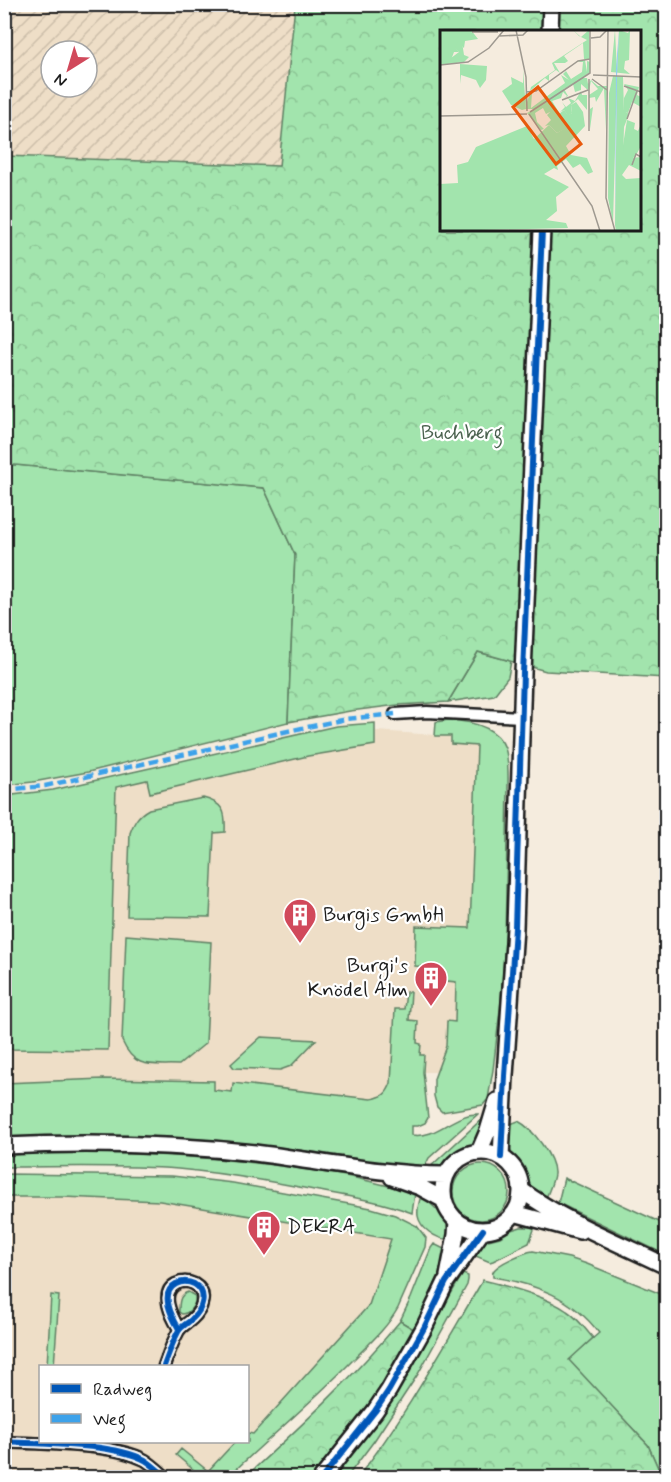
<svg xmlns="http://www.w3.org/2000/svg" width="671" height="1482" font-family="Mynerve,sans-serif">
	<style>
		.built { fill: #eedec7 }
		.industrial { fill: url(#industrial-furrows); fill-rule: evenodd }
		.grass { fill: #a2e4ad; stroke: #5f8064; stroke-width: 1.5 }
		.forest { fill: url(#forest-crowns); stroke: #5f8064; stroke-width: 1.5; fill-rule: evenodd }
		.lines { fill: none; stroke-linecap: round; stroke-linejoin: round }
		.street-casing { stroke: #1c1c1c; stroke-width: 15 }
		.secondary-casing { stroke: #1c1c1c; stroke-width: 20 }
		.street { stroke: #fff; stroke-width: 10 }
		.secondary { stroke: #fff; stroke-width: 15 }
		.quiet { stroke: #3da2ea; stroke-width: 4.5; stroke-dasharray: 9 4.5; stroke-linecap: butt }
		.cycleway-casing { stroke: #fff; stroke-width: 10 }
		.cycleway { stroke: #0057b8; stroke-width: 6 }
		.labels { text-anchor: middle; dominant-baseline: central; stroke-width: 4.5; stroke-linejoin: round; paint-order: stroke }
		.park-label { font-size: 21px; fill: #4b624f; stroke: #fff }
		.poi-label { font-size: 21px; fill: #1c1c1c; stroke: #fff; text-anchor: start }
		.inset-road { fill: none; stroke: #9e9990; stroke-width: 1.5 }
		.view { fill: #e8590c; fill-opacity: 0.15; stroke: #e8590c; stroke-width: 3 }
		.inset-edge { fill: none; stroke: #1c1c1c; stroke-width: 3 }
	</style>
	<defs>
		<pattern id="industrial-furrows" width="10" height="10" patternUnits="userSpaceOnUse" patternTransform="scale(1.5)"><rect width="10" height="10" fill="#eedec7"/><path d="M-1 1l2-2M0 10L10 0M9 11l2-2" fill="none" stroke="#ccbeaa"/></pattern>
		<pattern id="forest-crowns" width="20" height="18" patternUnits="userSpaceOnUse" patternTransform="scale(1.5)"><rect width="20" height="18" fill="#a2e4ad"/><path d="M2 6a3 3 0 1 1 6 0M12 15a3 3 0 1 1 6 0" fill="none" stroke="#8bc394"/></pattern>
	</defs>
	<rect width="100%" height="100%" fill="#f5ecde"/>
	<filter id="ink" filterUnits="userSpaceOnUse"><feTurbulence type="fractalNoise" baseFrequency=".0167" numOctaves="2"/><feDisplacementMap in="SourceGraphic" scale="12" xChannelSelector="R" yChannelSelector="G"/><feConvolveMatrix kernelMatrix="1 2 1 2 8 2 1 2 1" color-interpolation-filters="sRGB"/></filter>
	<g filter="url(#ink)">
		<path class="built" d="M376 731 451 736V744L477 745 470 928 417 926 438 968 456 981 455 1022 447 1021 446 1046 437 1072H398L397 1114 5 1093 4 808 106 789 321 741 375 745Z
			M4 1197H63L160 1201 391 1239 369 1305 252 1434 248 1433V1366H40V1442H235L208 1472 181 1449 176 1456 202 1477H5Z"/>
		<path class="industrial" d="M5 5H295L279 166 6 156 5 177ZM51 51H87V87H51Z"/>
		<path class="grass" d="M5 464 264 488 295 555 288 722 88 772 33 782 5 785Z
			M478 652 511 661 508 677 494 695 448 702Z
			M448 720C469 721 497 726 505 748 509 760 508 774 508 787L505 941 501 1001 493 1070 488 1099 483 1105 442 1112 437 1107 434 1096V1079L446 1046 447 1021 455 1022 456 982 438 980V968L415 966 416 926 470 928 477 746 451 744V736H435L436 722Z
			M375 723V745L308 756 150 793 147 780 116 787 108 1050 5 1049V796L53 790 336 726Z
			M203 798C224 803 226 812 225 832L214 833 210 917 127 916 130 833C134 822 138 815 149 809Z
			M126 935 211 942 206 1043 179 1065C151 1064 135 1070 122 1041Z
			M406 992H411L409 1020 418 1021 417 1043 421 1044 420 1055H424L423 1072 428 1118 425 1123 418 1126H412V1135C438 1139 453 1113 478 1114L429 1158 423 1170C348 1157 273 1144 197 1139 133 1134 68 1137 5 1138L4 1083 103 1079 214 1081V1090L232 1092 233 1083 371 1099C383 1097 387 1094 391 1083L395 1009H404Z
			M261 1037 316 1040 291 1066 280 1070 234 1068 231 1064Z
			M482 1119 484 1120 478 1141 473 1145 456 1154 443 1166 432 1168 430 1167Z
			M518 1121C532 1128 555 1157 554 1174 553 1183 548 1192 545 1201L529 1187 526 1173 512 1157 507 1132 508 1125Z
			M100 1153C179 1155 257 1160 334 1174 361 1178 388 1186 415 1193L412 1213C380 1201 347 1196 314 1190 269 1181 224 1173 178 1169 121 1165 62 1167 5 1167V1154Z
			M453 1192a28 28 0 1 1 56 0a28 28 0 1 1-56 0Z
			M4 1174 172 1176 233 1183 371 1208 395 1215 417 1226 426 1238 425 1247 398 1308C387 1328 369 1344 353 1360 313 1401 269 1438 228 1477H202L176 1455 181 1449 208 1471 235 1442H248V1433L253 1434 369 1305 391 1239 160 1201 63 1197H5Z
			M564 1178 666 1225V1255L558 1203Z
			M421 1196C434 1206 453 1221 447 1239 436 1239 420 1228 418 1216 417 1209 419 1202 421 1196Z
			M521 1227H535L529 1243 493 1261 490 1262 471 1254 484 1241 500 1237 511 1230Z
			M434 1244 446 1250 447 1256 415 1330 400 1321 411 1298 431 1248Z
			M533 1251 569 1258 587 1264 666 1296V1477H662L648 1445 568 1360 599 1333C572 1297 536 1284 493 1277 493 1275 492 1273 493 1272 496 1264 525 1252 533 1251Z
			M463 1274 468 1276V1280L467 1285 418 1374 374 1441 347 1477 332 1478C362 1440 391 1401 416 1360 432 1332 445 1301 463 1274Z
			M188 1292 195 1296V1302C193 1308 188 1314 182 1314L179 1312C179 1303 179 1295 188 1292Z
			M51 1295 59 1296 54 1366H47Z"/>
		<path class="forest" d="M295 5H666V678L546 671 478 652 448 702 398 705 350 711 288 722 295 555 264 488 5 464V472L4 177 6 156 279 166ZM442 32H640V230H442Z
			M483 1280C509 1287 544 1295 567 1311 578 1318 585 1329 593 1338L569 1360 648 1445 662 1477H358C406 1416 443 1347 483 1280Z
			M400 1321 415 1330 399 1358 375 1396 312 1477 244 1478C299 1428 353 1378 400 1321Z"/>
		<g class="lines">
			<defs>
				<path id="street" d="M395 714 427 712 522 717
					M164 1366C168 1355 172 1343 178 1332 181 1326 187 1324 192 1319 202 1310 209 1293 194 1284 188 1281 182 1281 176 1284 159 1293 172 1317 179 1329
					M4 1442C42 1444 113 1443 145 1460 153 1465 160 1472 167 1478"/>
				<path id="secondary" d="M550 32 551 4
					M4 1146C88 1142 172 1144 255 1153 319 1161 382 1175 446 1175
					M443 1191a39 39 0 1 1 78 0a39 39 0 1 1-78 0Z
					M479 1152 488 1131 497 1101
					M501 1157 505 1076 515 928 523 673 542 230
					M392 1177 420 1187 444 1200
					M521 1190C565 1222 617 1242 666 1266
					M514 1213 580 1231
					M448 1276 456 1235 457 1221
					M322 1478 375 1411 389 1390 424 1328 446 1282 483 1230"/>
			</defs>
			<use href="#street" class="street-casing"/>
			<use href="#secondary" class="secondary-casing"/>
			<use href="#street" class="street"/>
			<use href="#secondary" class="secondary"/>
			<path class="quiet" d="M4 790 45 786 288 731 346 719 395 714"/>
			<defs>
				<path id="cycleway" d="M501 1157 505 1076 515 928 523 673 542 230
					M164 1366C168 1355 172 1343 178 1332 181 1326 187 1324 192 1319 202 1310 209 1293 194 1284 188 1281 182 1281 176 1284 159 1293 172 1317 179 1329
					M4 1442C42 1444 113 1443 145 1460 153 1465 160 1472 167 1478
					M322 1478 375 1411 389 1390 424 1328 446 1282 483 1230"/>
			</defs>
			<use href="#cycleway" class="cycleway-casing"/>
			<use href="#cycleway" class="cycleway"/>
		</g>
	</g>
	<defs>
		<symbol id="building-pin" viewBox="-11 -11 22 30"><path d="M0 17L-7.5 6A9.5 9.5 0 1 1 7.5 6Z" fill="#d1495b" stroke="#fff"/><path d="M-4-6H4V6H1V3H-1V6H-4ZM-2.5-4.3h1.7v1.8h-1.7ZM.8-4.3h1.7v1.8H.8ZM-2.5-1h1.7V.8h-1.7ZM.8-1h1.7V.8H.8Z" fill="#fff"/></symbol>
	</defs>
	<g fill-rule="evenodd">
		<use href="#building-pin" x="281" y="896" width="38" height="52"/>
		<use href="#building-pin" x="412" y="959" width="38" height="52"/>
		<use href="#building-pin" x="245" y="1208" width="38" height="52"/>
	</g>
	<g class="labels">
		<g class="park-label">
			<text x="462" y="433">Buchberg</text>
		</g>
		<g class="poi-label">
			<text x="323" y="915">Burgis GmbH</text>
			<text x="408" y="966" text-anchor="end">Burgi's<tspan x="408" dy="24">Knödel Alm</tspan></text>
			<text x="287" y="1227">DEKRA</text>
		</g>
	</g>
	<g transform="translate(440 30)">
		<rect width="201" height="201" fill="#f5ecde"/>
		<path d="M133 0 141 7 149 0 150 29H144L143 13 124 26 128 31 125 33H114L120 43 116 40 109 45V51L105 48 90 61 91 57 115 40 112 33 147 10 139 6ZM17 12H22L24 25 29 27 24 32 0 35V29L11 28 19 22 14 18ZM145 30 147 42V31L150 32V42L142 48H147L148 54 151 50 158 56H167L166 100 164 58 156 72 155 67 149 68 150 79 153 77 150 99 149 65 158 59 151 51 149 61 141 54V60L135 62 133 54 124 59 128 66 123 69 127 66 123 62 121 68 112 71 128 97 117 103 109 95 105 96 111 90 107 85 110 82 106 84 103 78 95 83 97 92 104 99 101 100 87 83 95 79H86L85 70 86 62V75L90 63H92L91 78 125 53 121 45 129 50 123 44 126 41 131 49 142 42 143 32H137ZM20 34 47 36 46 50 40 58 36 50 21 45 20 54ZM184 54 199 57 197 65 201 67V77L192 72 188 83 184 82V68L188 60ZM141 61 142 65H147V80L138 69 131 75 132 83 128 86 124 80 120 82 125 77 122 72 126 77 131 73 128 68 135 71ZM187 90 195 93 194 99 198 101 201 94V116L195 127 187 131 183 130V115Z" fill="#a2e4ad"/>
		<path d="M0 0H31L38 9 25 11 24 18 18 12 15 18 19 22H14L11 30 0 29ZM175 0 177 41 179 0 188 3 190 0 189 30 185 31 184 39 190 44 171 42ZM83 40 86 79 82 80 71 75 62 61 72 54 71 47 83 53ZM168 45 183 47 184 81 189 84 184 97 183 129 201 127V141L189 135 182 145 186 149 201 148V201H176L175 195 177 47 173 193 168 168 169 63 173 46ZM136 72 143 82 145 96 126 116 131 125 147 128 153 142 148 144 140 134 133 138 126 129 117 136 118 140 114 138 104 144 129 157 116 167 117 181 106 190 126 193 128 198 0 201V154L18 153 17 135 28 132 36 117 87 96 94 109 109 95 117 103 128 96 119 84 124 80 128 85 132 83 131 75Z" fill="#a2e4ad"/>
		<path d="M179 0 177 47 175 198 176 39Z" fill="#93ccf2"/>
		<path class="inset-road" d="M76 0 86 47 87 81M168 0 166 168 175 201M32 2H58M59 6 83 5 88 0M151 8 160 7 167 0M0 35 28 32 49 18 64 0M153 45 201 47M149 49V101M152 49 167 60M184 56 201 62M86 62 96 61 138 31 150 29M122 70 148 60M90 82 150 43V0M89 84 152 176 160 201M0 86 87 84M187 89 197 61M193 132 192 135 196 124 201 127"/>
		<path class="view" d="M98 57 141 114 116 134 73 77Z"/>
		<rect width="201" height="201" class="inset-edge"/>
	</g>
	<rect width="671" height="1482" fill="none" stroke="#fff" stroke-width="24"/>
	<rect x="12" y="12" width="647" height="1458" fill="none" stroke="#1c1c1c" stroke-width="2" filter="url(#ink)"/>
	<rect x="39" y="1365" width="210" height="78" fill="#ffffff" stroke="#a4a4a4" stroke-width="1.5"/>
	<rect x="51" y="1384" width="30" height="9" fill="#0057b8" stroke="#a4a4a4" stroke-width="1.5"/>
	<text x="93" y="1395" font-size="18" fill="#1c1c1c">Radweg</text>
	<rect x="51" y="1414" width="30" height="9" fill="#3da2ea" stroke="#a4a4a4" stroke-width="1.5"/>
	<text x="93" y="1425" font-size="18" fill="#1c1c1c">Weg</text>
	<g transform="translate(69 69) rotate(217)"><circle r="28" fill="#ffffff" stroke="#a4a4a4" stroke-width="1.5"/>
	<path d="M0-4.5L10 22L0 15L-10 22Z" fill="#d1495b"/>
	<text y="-9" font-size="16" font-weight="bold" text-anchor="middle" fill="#1c1c1c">N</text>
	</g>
</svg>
